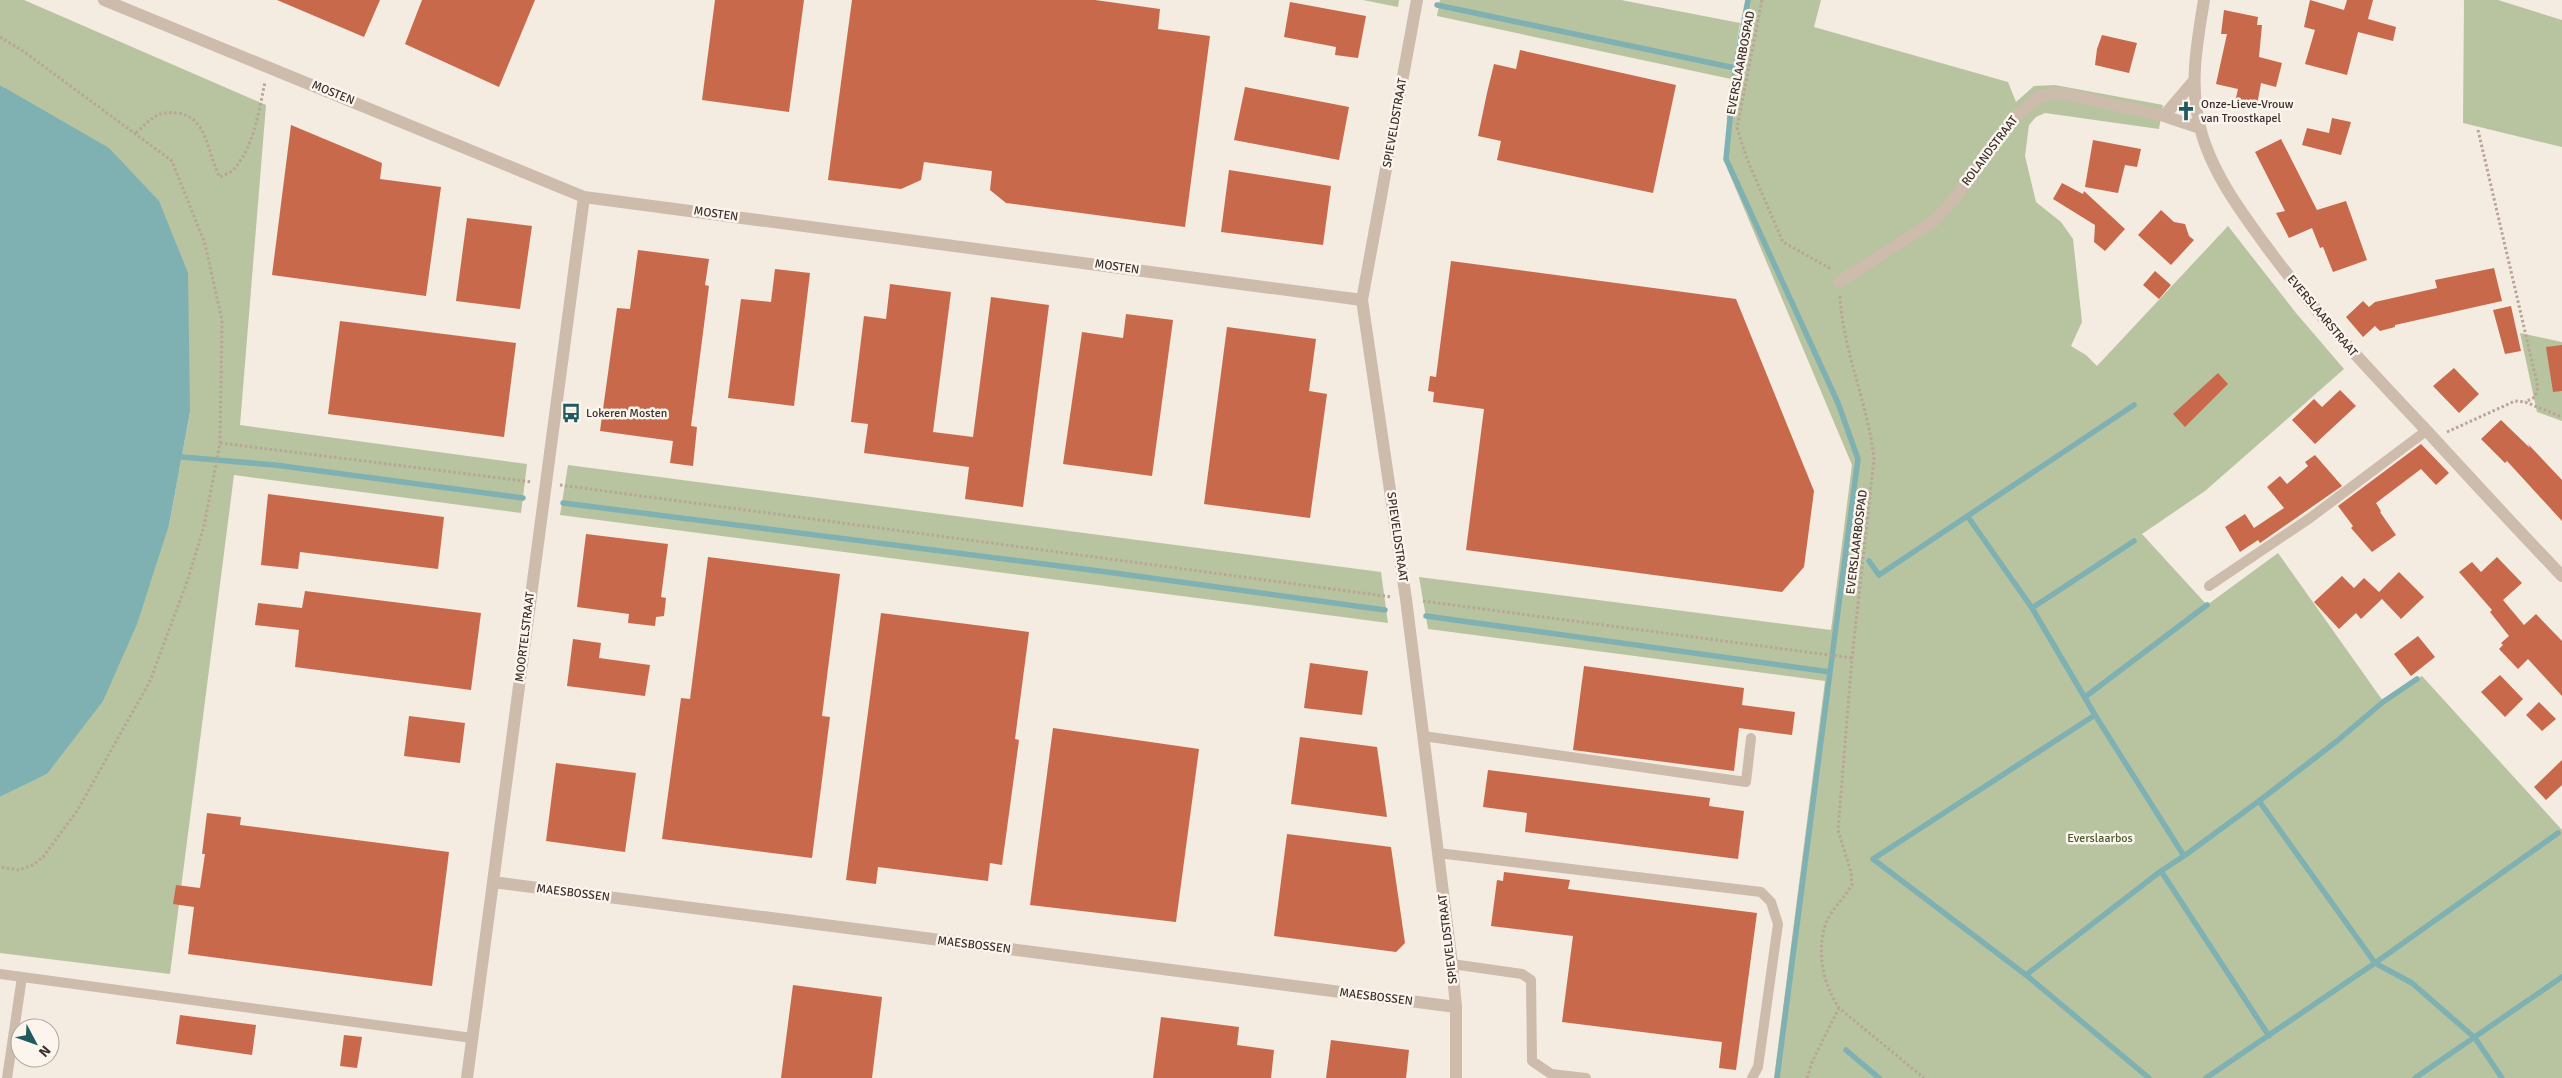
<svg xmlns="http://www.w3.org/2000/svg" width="2562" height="1078" font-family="Signika,sans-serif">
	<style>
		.green { fill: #b8c4a0 }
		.water { fill: #7fb0b2 }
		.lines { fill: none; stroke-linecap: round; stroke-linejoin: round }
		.stream { stroke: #7fb0b2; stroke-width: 5.5 }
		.building { fill: #c8694b }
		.path { stroke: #b9a596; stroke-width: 3; stroke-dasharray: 2.5 2.5; stroke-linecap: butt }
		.service { stroke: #cdbbac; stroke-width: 10 }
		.minor { stroke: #cdbbac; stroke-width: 12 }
		.tertiary { stroke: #cdbbac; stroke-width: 12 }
		.labels { text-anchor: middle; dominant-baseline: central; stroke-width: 5; stroke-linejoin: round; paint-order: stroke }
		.street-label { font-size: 12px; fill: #3b302b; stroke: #fbf5ee }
		.poi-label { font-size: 12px; fill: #3b302b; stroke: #fbf5ee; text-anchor: start }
		.park-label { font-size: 12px; fill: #4a5a2e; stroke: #fbf5ee }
	</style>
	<rect width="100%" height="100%" fill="#f4ebe1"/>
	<path class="green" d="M0 0H24L266 105 240 425 527 464 521 513 234 475 170 974 0 953V797L47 774 169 525 190 412 4 87 0 85Z
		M1363 0H1399L1398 7Z
		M1440 0H1621L1740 23 1731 78 1748 0H1821L1814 27 2008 82 2016 102 2034 86 2055 85 2163 105 2159 129 2045 113 2036 117 2029 125 2025 156 2036 202 2061 222 2073 239 2082 322 2071 346 2086 355 2097 366 2228 226 2296 313 2344 369 2205 491 2142 534 2207 605 2278 553 2383 701 2422 676 2562 830V1078H1774L1825 681 1428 629 1419 577 1831 630 1852 465 1727 168V98L1731 79 1437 16Z
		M2464 0H2498L2562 20V147L2463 123Z
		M2520 333 2562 342V421L2537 412Z
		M568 465 1381 572 1388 623 560 515Z"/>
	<path class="water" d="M0 85 109 148 159 201 188 273 190 412 169 525 137 624 103 701 47 774 0 797Z"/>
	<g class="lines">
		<path class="stream" d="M1437 5 1735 68 1726 159 1838 403 1858 459 1830 672
			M1735 68 1748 0
			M182 457 275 465 523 498
			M563 503 1107 572 1385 610
			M1968 517 2032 608 2095 715 2184 856 2259 801 2375 963 2412 983 2475 1038 2502 1078
			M1869 561 1879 575 2134 405
			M2032 608 2134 541
			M1426 616 1830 672 1777 1078
			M2085 697 2207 605
			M2095 715 1873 859 2026 975 2149 1078
			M2259 801 2337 741 2383 702 2417 679
			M2161 871 2269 1036
			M2026 975 2161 871 2184 856
			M1846 1050 1879 1078
			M2206 1078 2375 963 2558 833
			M2415 1078 2562 977"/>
	</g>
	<path class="building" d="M277 0H380L364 37Z
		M422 0H535L499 87 405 44Z
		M715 0H804L789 112 702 100Z
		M852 0H1095L1160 9 1158 29 1210 36 1185 227 1006 203 990 190 992 171 924 162 921 180 901 189 828 180Z
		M2310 0 2344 10 2347 0H2373L2368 19 2396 27 2393 41 2358 32 2347 75 2305 64 2315 30 2304 27Z
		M1290 2 1366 16 1358 58 1335 55 1336 47 1284 37Z
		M2224 10 2258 17 2257 25H2262L2259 57 2282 63 2276 87 2261 83 2257 105 2235 102 2238 89 2216 84 2227 34H2221Z
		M2102 35 2137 43 2129 73 2095 65 2097 49Z
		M1520 50 1676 85 1653 193 1497 160 1501 141 1478 136 1487 93 1494 64 1516 69Z
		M1245 87 1349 107 1339 160 1234 140Z
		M2332 118 2351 122 2341 155 2302 145 2307 128 2329 133Z
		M291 125 382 163 380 179 441 187 426 296 272 275Z
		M2281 139 2317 210 2346 201 2367 260 2333 272 2323 247 2320 248 2312 228 2289 238 2276 213 2285 211 2255 152Z
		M2093 140 2141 149 2137 167 2125 165 2118 193 2085 187Z
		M1229 170 1331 186 1323 245 1221 232Z
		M2062 183 2083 194 2084 191 2125 229 2105 251 2094 242 2095 225 2053 199Z
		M2161 210 2174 222 2185 224 2189 236 2194 240 2171 265 2138 235Z
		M467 218 532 226 520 309 456 301Z
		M638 250 709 259 705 285 709 286 691 426 697 427 693 466 670 463 673 441 600 431 617 308 630 309Z
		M1451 261 1736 299 1814 491 1804 567 1782 592 1466 550 1484 409 1433 402 1434 392 1428 391 1430 376 1436 377Z
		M2494 268 2502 301 2395 325V327L2380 331 2375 326 2363 337 2346 317 2363 301 2369 307 2375 302 2437 288 2435 280Z
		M775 269 810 273 794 406 728 398 741 299 771 302Z
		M2155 271 2171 285 2159 299 2143 285Z
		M890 284 951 292 933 432 973 437 991 297 1049 305 1023 507 965 499 969 467 864 453 868 424 851 422 864 316 886 319Z
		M2511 306 2521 351 2505 354 2493 310Z
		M1126 314 1173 320 1152 476 1063 464 1082 332 1123 338Z
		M340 321 516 343 504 437 328 414Z
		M1227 327 1316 339 1309 391 1327 394 1310 518 1204 504Z
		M2562 345V391L2553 392 2546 347Z
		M2454 368 2479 394 2459 413 2433 386Z
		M2218 373 2228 384 2185 427 2173 414Z
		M2340 390 2356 406 2315 444 2292 420 2314 399 2322 407Z
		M2501 420 2530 448 2528 444 2562 480V521L2507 461 2505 463 2481 439Z
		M2421 444 2449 473 2436 485 2421 469 2376 503 2381 511 2380 512 2396 535 2372 552 2351 528 2353 526 2338 506Z
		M2315 455 2342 486 2260 543 2258 540 2240 552 2225 527 2245 514 2254 528 2284 508 2267 487 2280 476 2287 484 2308 466 2305 462Z
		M268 494 444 517 438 569 300 552 298 569 261 565Z
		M586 534 668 544 661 597 666 598 664 616 656 617 655 626 628 623 629 614 577 607Z
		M708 557 840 574 822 716 830 717 812 858 662 839 681 698 690 699Z
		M2497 557 2522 583 2503 600 2524 625 2536 614 2562 641V696L2528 659 2518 669 2499 649 2503 645 2501 643 2509 636 2490 612 2492 610 2459 572 2472 562 2481 572Z
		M2399 572 2424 597 2401 619 2382 599 2361 619 2356 613 2339 629 2314 602 2342 576 2354 588 2364 578 2379 592Z
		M305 591 481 613 471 690 295 667 299 630 255 625 258 603 302 608Z
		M881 613 1029 632 1015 739 1019 740 1002 865 990 863 988 881 878 867 876 884 846 880Z
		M2418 636 2435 657 2411 676 2394 654Z
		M573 639 601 643 599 658 650 665 645 696 567 686Z
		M1310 663 1368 671 1362 715 1304 708Z
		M1584 666 1744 688 1742 705 1795 712 1792 735 1739 728 1734 771 1573 750Z
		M2500 675 2523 699 2505 717 2481 692Z
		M2539 702 2556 719 2542 731 2526 715Z
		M409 716 465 723 460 763 404 756Z
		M1053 728 1199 749 1176 922 1030 905Z
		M1300 737 1377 747 1387 817 1291 804Z
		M2562 760V785L2546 800 2534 787Z
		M556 763 636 773 625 852 546 841Z
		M1488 770 1710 798 1709 806 1744 811 1738 859 1525 832 1527 813 1483 807Z
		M207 813 241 817 240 825 449 852 432 986 188 954 194 907 173 904 176 885 200 888 205 854H202Z
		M1287 834 1391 847 1405 943 1396 952 1274 936Z
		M1504 872 1570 880 1568 889 1757 913 1736 1070 1719 1068 1722 1042 1562 1022 1573 936 1491 926 1497 880 1503 881Z
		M793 985 882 997 872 1078H781Z
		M180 1015 256 1025 252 1055 176 1044Z
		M1161 1017 1239 1027 1237 1045 1274 1050 1271 1078H1153Z
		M344 1035 362 1037 357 1068 340 1066Z
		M1331 1040 1409 1050 1406 1078H1326Z"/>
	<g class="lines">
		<path class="path" d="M1762 0 1737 128 1747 159 1783 242 1831 269
			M0 37 23 51 172 161 205 244 222 320 220 443 204 526 188 579 150 681 77 811 43 857 33 865 19 870 0 867
			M2478 130 2538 387 2535 397 2525 402
			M136 133C150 120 157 110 178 113 209 118 207 155 220 177 224 175 230 173 233 170 254 148 259 110 265 82
			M1840 296C1843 352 1868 403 1874 459L1852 658 1838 830 1851 872 1852 885C1845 897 1831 910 1826 923 1816 951 1823 984 1839 1008L1924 1078
			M2447 432 2515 401 2525 402 2562 417
			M220 443 532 482
			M560 485 1392 597
			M1423 601 1852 658
			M1807 1078 1812 1062 1839 1008"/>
		<path class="service" d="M2209 586 2310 518 2426 431
			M1423 736 1746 782 1751 738
			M1438 853 1761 892 1771 902 1778 924 1758 1067 1752 1078
			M1452 964 1522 974 1531 980 1532 1061 1551 1074 1586 1078
			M0 974 472 1038
			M7 1078 22 977"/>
		<path class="minor" d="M104 0 584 197 1362 300
			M1417 0 1362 300 1406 599 1452 964 1456 1007V1078
			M2164 116 2200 128
			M1839 282 1934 221 1951 203 2015 117 2040 96 2061 93 2164 116 2193 82
			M493 882 1456 1007
			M467 1078 584 197"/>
		<path class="tertiary" d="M2204 0C2197 43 2189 84 2200 127 2211 173 2244 216 2272 254 2319 317 2372 373 2426 430 2471 479 2516 528 2562 576"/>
	</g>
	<defs>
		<symbol id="church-bare" viewBox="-9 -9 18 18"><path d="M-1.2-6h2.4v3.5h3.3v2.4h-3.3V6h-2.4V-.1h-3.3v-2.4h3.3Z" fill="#1f5a5e" stroke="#fbf5ee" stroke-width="2.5" paint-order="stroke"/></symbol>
		<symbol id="bus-bare" viewBox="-9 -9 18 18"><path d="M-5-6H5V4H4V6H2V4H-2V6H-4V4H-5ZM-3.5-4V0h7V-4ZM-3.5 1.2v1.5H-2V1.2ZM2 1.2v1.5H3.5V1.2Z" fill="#1f5a5e" stroke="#fbf5ee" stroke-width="2.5" paint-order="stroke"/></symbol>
	</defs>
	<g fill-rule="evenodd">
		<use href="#church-bare" x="2172" y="97" width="28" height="28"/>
		<use href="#bus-bare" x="557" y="399" width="28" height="28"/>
	</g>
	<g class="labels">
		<g class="street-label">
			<text transform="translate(1741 63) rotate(-79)">EVERSLAARBOSPAD</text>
			<text transform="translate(333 93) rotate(22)">MOSTEN</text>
			<text transform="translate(1395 123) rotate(-80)">SPIEVELDSTRAAT</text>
			<text transform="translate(1990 151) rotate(-53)">ROLANDSTRAAT</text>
			<text transform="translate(716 214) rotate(8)">MOSTEN</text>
			<text transform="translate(1117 267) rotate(8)">MOSTEN</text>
			<text transform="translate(2322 316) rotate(50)">EVERSLAARSTRAAT</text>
			<text transform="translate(1397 537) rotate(82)">SPIEVELDSTRAAT</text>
			<text transform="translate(1857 542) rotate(-83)">EVERSLAARBOSPAD</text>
			<text transform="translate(525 637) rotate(-83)">MOORTELSTRAAT</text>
			<text transform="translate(573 893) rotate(7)">MAESBOSSEN</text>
			<text transform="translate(1448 939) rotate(-97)">SPIEVELDSTRAAT</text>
			<text transform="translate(974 945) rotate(7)">MAESBOSSEN</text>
			<text transform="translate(1376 997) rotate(7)">MAESBOSSEN</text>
		</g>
		<g class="poi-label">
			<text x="2201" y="104">Onze-Lieve-Vrouw<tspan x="2201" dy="14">van Troostkapel</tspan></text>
			<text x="586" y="413">Lokeren Mosten</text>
		</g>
		<g class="park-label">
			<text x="2100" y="838">Everslaarbos</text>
		</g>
	</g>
	<g transform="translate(35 1043) rotate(131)"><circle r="24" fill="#fbf5ee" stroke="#aea6a0"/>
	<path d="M0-4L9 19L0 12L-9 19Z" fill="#1f5a5e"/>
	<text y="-8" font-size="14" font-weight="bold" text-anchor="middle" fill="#3b302b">N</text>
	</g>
</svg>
